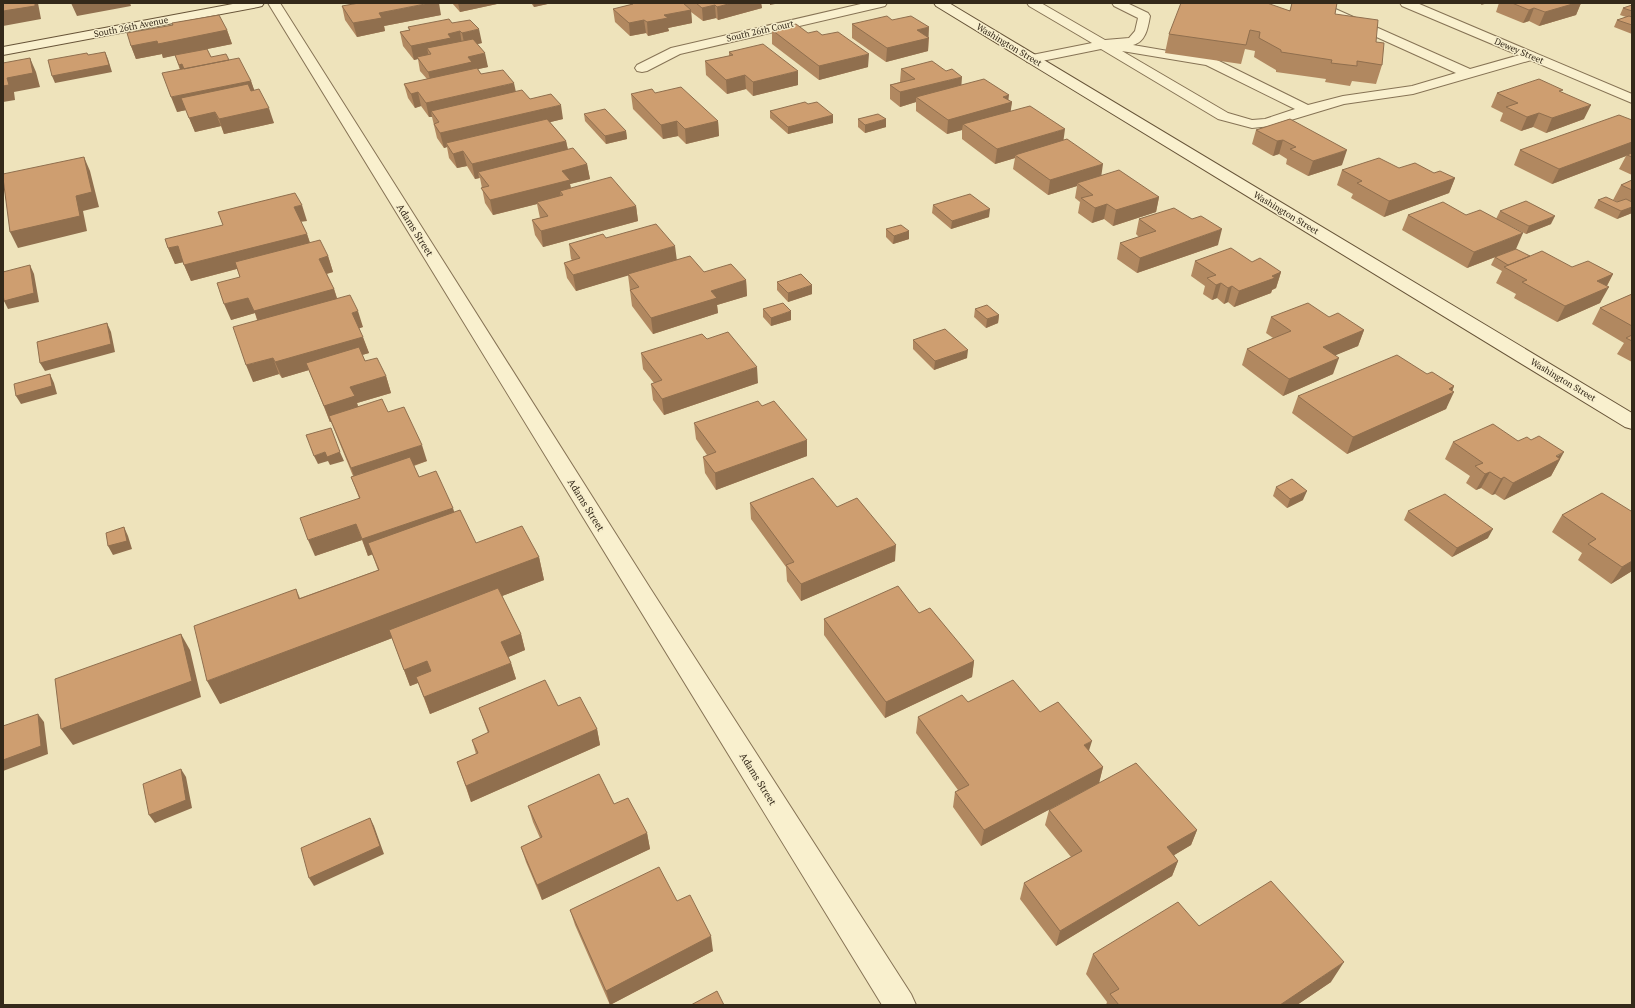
<svg xmlns="http://www.w3.org/2000/svg" width="1635" height="1008" font-family="'PT Serif',serif">
	<style>
		.lines { fill: none; stroke-linecap: round; stroke-linejoin: round }
		.lane-casing { stroke: #867355; stroke-width: 2 }
		.street-casing { stroke: #867355; stroke-width: 2 }
		.secondary-casing { stroke: #675438; stroke-width: 2 }
		.lane { fill: #f9f0ce; fill-rule: evenodd }
		.street { fill: #f9f0ce; fill-rule: evenodd }
		.secondary { fill: #f9f0ce; fill-rule: evenodd }
		.wall { fill: #b18860 }
		.shaded-wall { fill: #906f4e }
		.building { fill: #ce9e70; stroke: #906f4e }
		.labels { text-anchor: middle; dominant-baseline: central; stroke-width: 3; stroke-linejoin: round; paint-order: stroke }
		.far-street-label { font-size: 9px; fill: #34291a; stroke: #f6edcb }
		.street-label { font-size: 10px; fill: #34291a; stroke: #f6edcb }
	</style>
	<rect width="100%" height="100%" fill="#eee3bb"/>
	<g class="lines">
		<defs>
			<path id="lane" d="M1027 3H1041L1105 40 1129 38 1135 31 1138 18 1114 6 1112 3H1127L1148 13 1150 16C1148 27 1146 42 1133 45L1215 59 1308 105 1343 96 1412 86 1456 73 1308 6 1306 3H1322L1470 69 1530 52 1535 53 1536 56 1535 59 1413 94 1344 104 1271 126 1252 128 1218 119 1101 49 1032 63 1027 62 1026 59 1027 56 1092 43 1029 6ZM1122 51 1206 65 1295 109 1265 119 1252 120 1228 113Z"/>
			<path id="street" d="M268 3H280L650 588 911 994 916 1005H882Z
				M865 3H887L885 6 881 7 680 54 647 71 642 72 637 71 635 68 637 65 671 48Z
				M1400 3H1417L1632 94V103L1402 6Z"/>
			<path id="secondary" d="M238 3H264L262 6 258 7 3 55V47Z
				M934 3H949L1632 413V429L1625 427 936 6Z"/>
		</defs>
		<use href="#lane" class="lane-casing"/>
		<use href="#street" class="street-casing"/>
		<use href="#secondary" class="secondary-casing"/>
		<use href="#lane" class="lane"/>
		<use href="#street" class="street"/>
		<use href="#secondary" class="secondary"/>
	</g>
	<path class="wall" d="M452 3H497V4L460 12Z
		M531 3H552L534 7Z
		M630 3H761L762 8 718 20 716 18 703 21 691 12 692 23 668 28 669 31 648 36 646 33 630 36 615 22 613 9 630 5Z
		M1292 3H1337L1335 14 1376 42 1382 65 1376 84 1352 81 1350 86 1325 82 1326 79 1276 72V70L1254 57 1255 51 1245 49 1241 64 1165 53 1169 34 1290 10Z
		M1499 3H1581L1576 15 1539 26 1529 21 1523 23 1496 12Z
		M1632 5V34L1614 27 1617 20 1626 17 1620 15 1623 8Z
		M342 6 441 15 384 26 385 31 357 37 345 20Z
		M892 20 929 38 928 51 886 62 852 38V24Z
		M172 23 227 30 232 44 207 49 211 57 229 60 251 81 254 90 274 123 224 134 221 126 195 132 186 110 177 112 180 70 175 55 163 58 162 54 136 59 131 46 172 25Z
		M452 23 482 43 477 44 488 67 478 69 481 74 530 99 563 119 550 122 566 141 568 150 587 164 590 179 570 184 571 188 636 206 638 221 543 247 535 235 532 220 540 218 537 204 493 215 485 203 480 178 475 179 467 166 457 168 449 158 447 147 444 148 437 138 432 117H429L421 106 415 108 408 98 404 84 427 79 420 71 418 59 414 60 403 46 400 32 409 30 408 27Z
		M772 30 808 33 868 67 819 80 772 44Z
		M729 52 798 85 753 96 746 89 727 94 706 75 705 61 729 56Z
		M901 69 962 85 1008 100 1012 102 1010 111 1064 140 1101 175 1159 197 1156 212 1113 226 1104 219 1092 223 1078 213 1080 202 1075 198 1077 186 1048 195 1013 169 1015 158 995 164 962 139V130L947 134 916 111V102L900 107 890 99V85L900 82Z
		M1562 92 1584 119 1546 133 1533 127 1521 131 1500 121 1503 113 1491 107 1497 93Z
		M655 93 718 121 719 136 686 144 678 136 663 139 633 109 631 94Z
		M808 104 833 123 788 134 770 118V111Z
		M584 114 626 131 627 139 606 144 585 121Z
		M858 119 886 127 865 133 858 127Z
		M1290 119 1342 165 1308 176 1286 164 1287 159 1279 154 1273 156 1252 144 1256 130Z
		M1632 120V175L1619 169 1626 156 1552 184 1514 165 1520 150Z
		M1399 168 1434 173 1455 178 1449 193 1384 217 1351 198 1353 194 1337 185 1342 170Z
		M1632 180V213L1617 219 1594 208 1598 200 1618 202 1613 200 1621 185Z
		M933 205 989 217 951 229 932 213Z
		M1500 211 1551 224 1526 234 1496 219Z
		M1408 215 1516 249 1467 268 1402 230Z
		M1139 219 1218 245 1137 273 1117 259 1120 243 1139 237 1136 234Z
		M307 221 301 222 307 234 310 243 328 256 333 272 327 274 334 289 337 298 363 327 359 328 369 353 362 355 365 361 386 376 391 393 357 403 358 407 388 412 427 461 414 466 419 477 454 512 476 543 539 557 544 580 502 596 521 634 525 650 508 657 511 663 516 679 430 714 418 683 410 686 392 638 220 704 296 589 300 598 378 570 372 554 368 556 362 540 315 556 359 498 351 477 353 476 331 422H330L309 370 282 378 279 374 253 382 257 320 255 313 231 320 240 277 237 269 191 281 183 262 175 264 168 248Z
		M886 229 909 231V239L893 244 886 237Z
		M606 238 677 260 704 272 746 280 747 296 717 305 718 313 653 334 632 306 628 275 576 291 567 278 564 263 572 260 571 259 569 244Z
		M1530 256 1572 267 1613 274 1607 286 1600 303 1557 322 1514 298 1516 294 1496 283 1502 271 1491 265 1495 257Z
		M1195 261 1252 262 1281 272 1276 288 1272 290 1271 293 1234 307 1228 302 1224 304 1217 298 1212 300 1203 294 1205 286 1191 276Z
		M777 282 812 294 788 302 777 290Z
		M1632 294V362L1617 354 1624 343 1592 324 1600 308Z
		M763 309 791 320 771 326 763 317Z
		M975 309 999 315 998 323 986 328 974 317Z
		M1271 317H1329L1364 330 1358 346 1335 355 1333 374 1283 396 1242 365 1247 349 1273 338 1266 333Z
		M707 339 758 383 664 415 653 400 651 384 654 383 643 369 641 353Z
		M913 340 967 358 934 370 913 349Z
		M1427 374 1454 386 1446 409 1347 454 1292 413 1298 396Z
		M762 406 807 456 716 490 705 473 703 457 707 455 696 439 694 423Z
		M1518 441 1560 459 1551 476 1504 500 1495 494 1492 495 1481 488 1476 490 1466 483 1470 476 1445 459 1453 442Z
		M1276 487 1303 500 1287 508 1273 496Z
		M1602 493 1632 571 1611 584 1578 560 1582 553 1552 532 1562 515Z
		M750 503 895 561 801 601 787 581 786 567 751 519Z
		M1408 511 1488 538 1452 557 1404 520Z
		M824 619 974 661 972 677 885 718 824 635Z
		M968 702 1040 712 1089 751 1103 767 1099 783 981 846 953 807 955 792 958 790 916 733 918 717Z
		M558 706 597 729 600 745 471 802 457 762 476 754 472 740 488 733 479 708Z
		M614 804 647 833 650 849 542 900 526 862 521 847 540 838 533 822 528 806Z
		M1049 810 1197 830 1191 845 1174 855 1178 861 1172 876 1056 946 1020 899 1024 883 1071 857 1045 825Z
		M677 901 713 951 610 1005 575 925 570 910Z
		M1199 926 1331 982 1297 1005H1106L1107 1002 1086 974 1093 954Z"/>
	<path class="shaded-wall" d="M35 3H38L41 19 3 26V11Z
		M71 3H130L131 6 77 16Z
		M430 3H439L441 15 384 26 385 31 357 37 353 23 379 13Z
		M458 3H497V4L460 12Z
		M533 3H552L534 7Z
		M732 3H761L762 8 718 20 717 7Z
		M770 3H780L770 5Z
		M1482 3H1488L1481 5Z
		M1576 3H1581L1576 15 1539 26 1545 12Z
		M715 5 716 18 703 21 702 8Z
		M1534 8 1529 21 1523 23 1529 10Z
		M691 10 692 23 668 28 669 31 648 36 647 22 664 15Z
		M644 20 646 33 630 36 629 23Z
		M929 27 928 51 886 62 887 48 917 30Z
		M479 29 482 43 465 47 462 33Z
		M227 30 232 44 163 58 162 54 136 59 131 46 157 41Z
		M460 31 462 45 431 54 427 48 429 57H417L418 59 414 60 411 46 448 34Z
		M105 52 108 59 112 72 55 83 52 76Z
		M485 53 488 67 474 70 432 86 428 72 468 57Z
		M869 54 868 67 819 80V66Z
		M30 58 36 72 40 87 14 92 15 100 3 102V86L7 78Z
		M182 64 185 72H181L179 65Z
		M798 71V85L753 96V82Z
		M745 75 746 89 727 94 726 80Z
		M962 77 961 91 916 97V102L900 107V92Z
		M251 81 256 95 177 112 171 97Z
		M514 83 517 97 431 111 432 117H429L426 103Z
		M418 92 421 106 415 108 411 94Z
		M1009 95 1008 103 1012 102 1010 116 963 124 962 130 947 134 948 120 1003 97Z
		M561 105 563 119 449 147 446 143 447 147 444 148 440 133Z
		M1591 105 1584 119 1546 133 1552 118Z
		M269 108 274 123 224 134 219 119Z
		M215 112 221 126 195 132 189 118Z
		M1539 113 1533 127 1521 131 1527 117Z
		M833 115V123L788 134V127Z
		M886 119V127L865 133V125Z
		M677 121 678 136 663 139 661 125Z
		M718 121 719 136 686 144 685 129Z
		M1065 129 1063 144 1015 155V158L995 164 997 149Z
		M626 131 627 139 606 144 605 136Z
		M1283 140 1279 154 1273 156 1277 141Z
		M566 141 569 155 478 172 479 178 475 179 472 164Z
		M1632 142V154L1627 155 1626 156 1552 184 1559 169Z
		M1347 150 1342 165 1308 176 1313 161Z
		M463 151 467 166 457 168 453 154Z
		M84 157 90 171 99 207 83 211 87 231 18 248 10 232 76 196Z
		M587 164 590 179 570 184 572 195H563L560 191 561 198 537 202V204L493 215 490 200 562 171Z
		M1103 164 1101 178 1077 183V186L1048 195 1050 180Z
		M1455 178 1449 193 1384 217 1389 201Z
		M1159 197 1156 212 1113 226 1116 210Z
		M1107 204 1104 219 1092 223 1095 208Z
		M302 205 307 221 299 222 294 207Z
		M636 206 638 221 543 247 541 231Z
		M1632 207V213L1617 219 1621 211Z
		M990 209 989 217 951 229 952 221Z
		M1555 216 1551 224 1526 234 1529 226Z
		M1222 229 1218 245 1137 273 1140 258Z
		M909 231V239L893 244 894 236Z
		M1523 233 1516 249 1467 268 1474 252Z
		M307 234 312 249 191 281 184 265Z
		M178 246 184 262 175 264 168 248Z
		M675 246 677 261 576 291 573 275Z
		M328 256 333 272 325 274 319 259Z
		M30 265 34 274 39 302 8 309 4 301Z
		M1281 272 1276 288 1272 290 1271 293 1234 307 1239 291Z
		M1613 274 1605 289 1609 287 1600 303 1557 322 1565 306 1597 281Z
		M746 280 747 296 717 305 718 313 653 334 651 318 711 291Z
		M1221 283 1217 298 1212 300 1216 285Z
		M812 285V294L788 302V293Z
		M1232 286 1228 302 1224 304 1228 288Z
		M334 289 339 305 260 327 255 313 231 320 224 304 248 298Z
		M358 311 363 327 357 329 352 313Z
		M791 311V320L771 326V318Z
		M999 315 998 323 986 328 987 319Z
		M107 323 111 332 115 352 45 371 40 363Z
		M1364 330 1358 346 1317 363 1323 347Z
		M363 337 369 353 309 370 306 363 309 370 282 378 275 362Z
		M968 350 967 358 934 370 935 361Z
		M273 358 279 374 253 382 246 365Z
		M1339 358 1333 374 1283 396 1289 379Z
		M757 367 758 383 664 415 662 399Z
		M50 374 54 383 57 394 21 404 16 396Z
		M386 376 391 393 357 403 360 413 330 422 324 406 350 387Z
		M1454 386 1451 394 1454 392 1446 409 1347 454 1353 437Z
		M807 440V456L716 490 715 473Z
		M422 445 427 461 357 484 351 468Z
		M325 452H340L344 461 330 465 328 461 318 464 314 456Z
		M1564 452 1551 476 1504 500 1513 483Z
		M1490 472 1481 488 1476 490 1485 474Z
		M1504 477 1495 494 1492 495 1501 479Z
		M1307 491 1303 500 1287 508 1290 499Z
		M453 508 458 524 368 556 362 539Z
		M356 524 362 540 315 556 308 540Z
		M124 527 128 536 132 549 113 555 108 546Z
		M1493 529 1488 538 1452 557 1457 548Z
		M896 545 895 561 801 601V584Z
		M539 557 544 580 220 704 207 681Z
		M1632 561V571L1611 584 1622 567Z
		M181 634 190 650 201 697 73 745 61 729Z
		M521 634 525 650 506 658 501 642Z
		M427 661 433 677 410 686 404 670Z
		M974 661 972 677 885 718 886 702Z
		M511 663 516 679 430 714 424 697Z
		M38 714 44 722 48 754 3 771V760Z
		M597 729 600 745 471 802 466 786Z
		M1092 741 1087 757 1084 745Z
		M1103 767 1099 783 981 846 984 830Z
		M181 769 186 777 192 808 155 823 149 815Z
		M370 818 374 826 384 854 314 886 309 878Z
		M1197 830 1191 845 1161 863 1167 847Z
		M647 833 650 849 542 900 537 885Z
		M1178 861 1172 876 1056 946 1060 931Z
		M711 936 713 951 610 1005 606 991Z
		M1344 962 1331 982 1297 1005H1280Z"/>
	<path class="building" d="M3 3H35V6L3 11Z
		M359 3H430L379 13 382 18 353 23 342 6Z
		M631 3H683L691 10 664 15 668 18 647 22 644 20 629 23 613 9 633 4Z
		M696 3H732L717 7 715 5 702 8Z
		M1181 3H1267L1290 11 1292 3H1337L1335 14 1378 20 1376 42 1384 43 1382 65 1357 61V66L1331 63 1332 60 1281 52V50L1259 38 1260 32 1250 30 1246 45 1169 34Z
		M1512 3H1576L1545 12 1534 8 1529 10Z
		M1632 5V11L1623 8Z
		M219 15 227 30 158 44 157 41 131 46 127 33 173 25 172 23Z
		M887 16 892 20 911 16 929 27 917 30 929 38 887 48 852 24Z
		M1629 16 1632 17V25L1617 20Z
		M449 19 452 23 470 20 479 29 462 33 460 31 448 34 451 38 411 46 400 32 410 30 408 27Z
		M796 24 808 33 817 31 822 35 838 32 869 54 819 66 772 30Z
		M473 39 485 53 468 57 472 62 428 72 417 57 431 54 427 48Z
		M763 44 798 71 753 82 745 75 726 80 705 61 733 55 729 52Z
		M207 49 211 57 226 54 229 60 184 69 182 64 179 65 175 55Z
		M105 52 109 65 52 76 48 60 87 53 88 55Z
		M30 58 33 73 7 78 9 85 3 86V63Z
		M239 58 251 81 171 97 162 73Z
		M932 61 946 71 952 69 962 77 900 92 890 85 915 79 901 69Z
		M477 68 481 74 503 70 514 83 426 103 418 92 411 94 404 84Z
		M984 79 1009 95 1003 97 1012 102 948 120 916 97Z
		M1539 79 1563 90 1559 91 1591 105 1552 118 1539 113 1527 117 1506 107 1518 103 1497 93Z
		M248 84 251 91 259 89 269 108 219 119 215 112 189 118 181 98Z
		M681 87 718 121 685 129 677 121 661 125 631 94 652 89 655 93Z
		M522 90 530 99 551 94 561 105 440 133 434 124 439 122 431 111Z
		M805 102 808 104 817 102 833 115 788 127 770 111Z
		M1030 106 1065 129 997 149 963 124Z
		M605 109 626 131 605 136 584 114Z
		M878 114 886 119 865 125 858 119Z
		M1619 115 1632 120V142L1559 169 1520 150Z
		M547 119 566 141 472 164 463 151 453 154 446 143Z
		M1290 119 1347 150 1313 161 1290 149 1296 147 1283 140 1277 141 1256 130Z
		M1067 139 1103 164 1050 180 1015 155Z
		M573 148 587 164 562 171 570 180 490 200 481 188 489 186 478 172Z
		M1632 153V157L1627 155Z
		M84 157 92 192 76 196 80 216 10 232 3 178V174Z
		M1379 158 1399 168 1415 163 1434 173 1440 171 1455 178 1389 201 1357 183 1362 181 1342 170Z
		M1119 170 1159 197 1116 210 1107 204 1095 208 1081 198 1093 195 1077 183Z
		M611 177 636 206 541 231 532 220 548 216 537 202 563 195 560 191Z
		M1632 180V190L1621 185Z
		M295 193 302 205 294 207 307 234 184 265 178 246 168 248 165 239 223 225 218 212Z
		M970 194 990 209 952 221 933 205Z
		M1606 197 1617 202 1626 199 1632 202V207L1621 211 1598 200Z
		M1526 201 1555 216 1529 226 1500 211Z
		M1443 202 1466 215 1480 210 1523 233 1474 252 1408 215Z
		M1174 208 1192 219 1201 216 1222 229 1140 258 1120 243 1156 231 1139 219Z
		M656 224 675 246 573 275 564 263 580 258 569 244 603 234 606 238Z
		M901 225 909 231 894 236 886 229Z
		M320 240 328 256 319 259 334 289 254 311 248 298 224 304 217 283 240 277 235 262Z
		M1231 248 1252 262 1260 258 1281 272 1272 276 1275 278 1239 291 1232 286 1228 288 1221 283 1216 285 1207 278 1216 275 1195 261Z
		M1516 249 1530 256 1508 265 1495 257Z
		M1542 251 1572 267 1588 261 1613 274 1597 281 1609 287 1565 306 1522 282 1527 280 1504 267Z
		M690 256 704 272 731 264 746 280 711 291 717 298 651 318 630 290 639 287 628 274Z
		M30 265 34 293 4 301 3 294V272Z
		M801 274 812 285 788 293 777 282Z
		M1632 294V326L1600 308Z
		M350 295 358 311 352 313 363 337 275 362 273 358 246 365 233 327Z
		M783 303 791 311 771 318 763 309Z
		M1308 303 1329 317 1338 313 1364 330 1323 347 1339 358 1289 379 1247 349 1291 331 1271 317Z
		M987 305 999 315 987 319 975 309Z
		M107 323 111 344 40 363 37 342Z
		M945 329 968 350 935 361 913 340Z
		M728 332 757 367 662 399 651 384 662 380 641 353 702 334 707 339Z
		M1632 335V341L1626 338Z
		M359 347 365 361 377 358 386 376 350 387 355 396 324 406 306 363Z
		M1397 355 1427 374 1432 372 1454 386 1449 389 1454 392 1353 437 1298 396Z
		M50 374 52 386 16 396 14 384Z
		M382 399 388 412 404 407 422 445 351 468 329 416Z
		M758 401 762 406 774 401 807 440 715 473 703 457 716 452 694 423Z
		M1493 424 1518 441 1527 437 1531 440 1539 436 1564 452 1556 456 1560 459 1513 483 1504 477 1501 479 1490 472 1485 474 1475 466 1483 463 1453 442Z
		M331 428 340 452 327 457 325 452 314 456 306 435Z
		M410 457 419 477 436 471 453 508 362 539 356 524 308 540 300 518 360 498 351 477Z
		M813 478 837 507 857 498 896 545 801 584 786 565 794 562 750 503Z
		M1292 479 1307 491 1290 499 1276 487Z
		M1602 493 1631 511 1632 510V561L1622 567 1588 544 1596 539 1562 515Z
		M1445 494 1493 529 1457 548 1408 511Z
		M460 510 476 543 522 526 539 557 207 681 194 626 296 589 299 599 379 570 368 543Z
		M124 527 127 541 108 546 106 533Z
		M898 586 919 613 930 608 974 661 886 702 824 619Z
		M498 588 521 634 501 642 511 663 424 697 416 677 431 671 427 661 404 670 389 630Z
		M181 634 192 681 61 729 55 679Z
		M545 680 558 706 580 697 597 729 466 786 457 762 478 753 472 740 489 732 479 708Z
		M1013 680 1040 712 1058 702 1092 741 1084 745 1103 767 984 830 955 792 969 785 918 717 962 695 968 702Z
		M38 714 41 746 3 760V726Z
		M1136 763 1197 830 1167 847 1178 861 1060 931 1024 883 1082 851 1049 810Z
		M181 769 186 800 149 815 143 784Z
		M599 774 614 804 628 798 647 833 537 885 521 847 542 837 528 806Z
		M370 818 380 846 309 878 301 848Z
		M659 867 677 901 690 895 711 936 606 991 570 910Z
		M1271 881 1344 962 1280 1005H1119L1110 994 1119 989 1093 954 1178 902 1199 926Z
		M717 991 724 1005H691Z"/>
	<g class="labels">
		<g class="far-street-label">
			<text transform="translate(131 27) rotate(-11)">South 26th Avenue</text>
			<text transform="translate(760 31) rotate(-13)">South 26th Court</text>
			<text transform="translate(1009 45) rotate(31)">Washington Street</text>
			<text transform="translate(1519 51) rotate(23)">Dewey Street</text>
			<text transform="translate(1286 213) rotate(31)">Washington Street</text>
			<text transform="translate(1563 380) rotate(31)">Washington Street</text>
		</g>
		<g class="street-label">
			<text transform="translate(415 230) rotate(58)">Adams Street</text>
			<text transform="translate(586 505) rotate(58)">Adams Street</text>
			<text transform="translate(758 779) rotate(58)">Adams Street</text>
		</g>
	</g>
	<rect width="1635" height="1008" fill="none" stroke="#34291a" stroke-width="8"/>
</svg>
